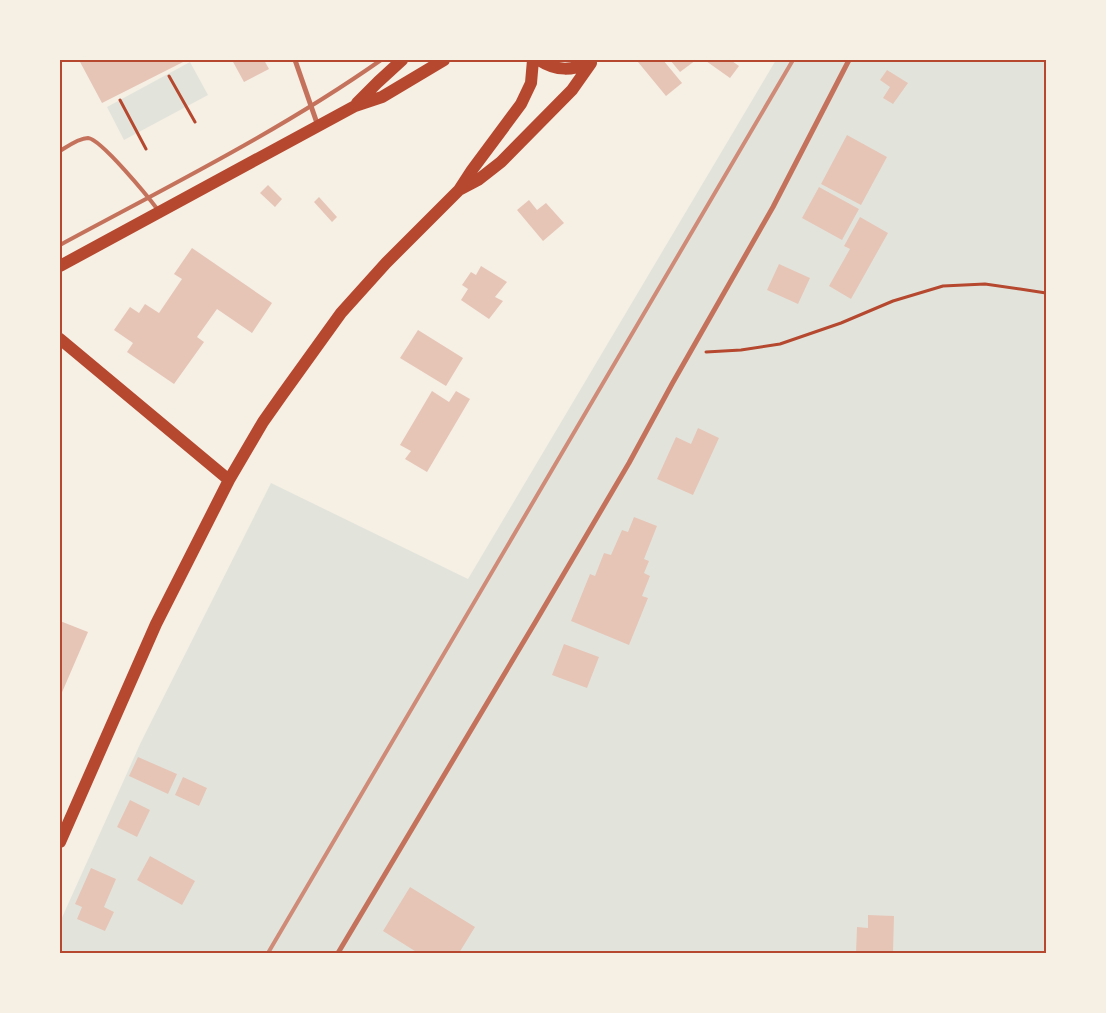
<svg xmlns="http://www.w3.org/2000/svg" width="1106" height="1013" font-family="'Public Sans',sans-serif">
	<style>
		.green { fill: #e2e4dc }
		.building { fill: #e6c5b7 }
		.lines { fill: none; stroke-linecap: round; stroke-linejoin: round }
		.path { stroke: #b5482f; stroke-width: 3 }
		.service { stroke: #c5725c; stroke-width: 4 }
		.minor { stroke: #c5725c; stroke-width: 5 }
		.primary { stroke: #b5482f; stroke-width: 12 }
		.rail { stroke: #cf8b77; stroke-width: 4 }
		.neatline { fill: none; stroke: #b5482f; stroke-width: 2 }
	</style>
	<rect width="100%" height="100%" fill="#f6efe4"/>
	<path class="green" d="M776 60H1046V953H60V922L141 742 271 483 468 579Z
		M190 62 208 95 124 140 107 107Z"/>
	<path class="building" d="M79 60H187L102 103Z
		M232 60H264L269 69 244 82Z
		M641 60H663L682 83 666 96 638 62Z
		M670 60H696L680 72Z
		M707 60H733L732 61 739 66 730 78 706 61Z
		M887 70 908 83 893 104 883 98 890 87 880 80Z
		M847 135 887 157 861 205 821 184Z
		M268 185 282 199 275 207 260 193Z
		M819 187 859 209 842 240 802 218Z
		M319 197 337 217 332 222 314 202Z
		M529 200 537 210 546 203 564 223 543 241 517 210Z
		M860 217 888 233 851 299 829 286 850 249 844 246Z
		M192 248 272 303 252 333 217 309 197 337 204 342 174 384 127 352 133 343 114 330 130 307 139 313 145 304 159 313 182 279 174 274Z
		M779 264 810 278 798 304 767 290Z
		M481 266 507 282 495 297 503 301 489 319 461 300 468 289 462 285 471 272 476 275Z
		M418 330 463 358 446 386 400 358Z
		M432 391 449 402 456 391 470 399 427 472 405 459 411 451 400 445Z
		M698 428 719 438 693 495 657 479 676 437 691 444Z
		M634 517 657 526 644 559 649 561 644 573 650 576 642 596 648 598 629 645 571 621 590 574 595 576 604 553 611 555 622 530 628 532Z
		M60 621 88 632 60 697Z
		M564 644 599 657 587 688 552 675Z
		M138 757 177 774 168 794 129 776Z
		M183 777 207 788 199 806 175 795Z
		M130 800 150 810 137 837 117 827Z
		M150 856 195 881 182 905 137 880Z
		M91 868 116 879 104 907 114 912 105 931 77 919 82 907 75 904Z
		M410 887 475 927 459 953H418L383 931Z
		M868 915 894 916 893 953H856L857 927 868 928Z"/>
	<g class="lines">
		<path class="path" d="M169 76 195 122
			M120 100 146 149
			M706 352 741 350 780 344 841 323 893 301 943 286 985 284 1020 289 1046 293"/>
		<path class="service" d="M60 151C68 146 79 138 88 138 101 139 149 198 158 210
			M60 245C169 186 280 131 381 60"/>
		<path class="minor" d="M295 60 318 126
			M338 953 536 621 629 463 672 384 773 207 849 60"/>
		<path class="primary" d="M539 60C557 72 572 70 591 63
			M357 103 378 82 402 60
			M459 190 478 180 501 162 572 90 591 63
			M60 266 355 106 382 97 444 60
			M60 339 229 480
			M60 842 156 624 229 480 263 422 282 395 341 313 386 263 459 190 472 170 521 104 531 83 533 60"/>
		<path class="rail" d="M268 953 793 60"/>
	</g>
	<rect width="1106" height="1013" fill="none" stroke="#f6efe4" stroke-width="122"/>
	<rect x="61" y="61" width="984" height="891" class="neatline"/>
</svg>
